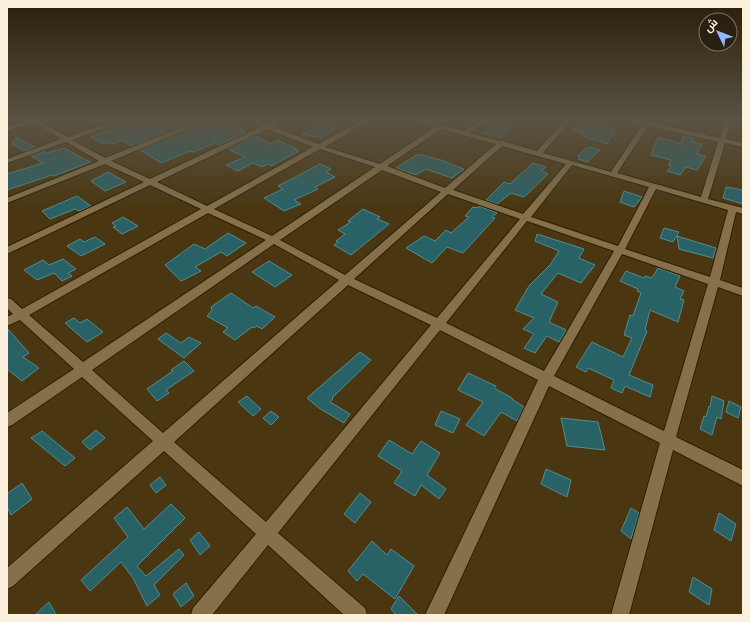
<svg xmlns="http://www.w3.org/2000/svg" width="750" height="622" font-family="'IBM Plex Sans',Cairo,sans-serif">
	<style>
		.building { fill: #286267; stroke: #538c90 }
		.lines { fill: none; stroke-linecap: round; stroke-linejoin: round }
		.street-casing { stroke: #2d1f03; stroke-width: 2 }
		.secondary-casing { stroke: #2d1f03; stroke-width: 2 }
		.street { fill: #85704a; fill-rule: evenodd }
		.secondary { fill: #828857; fill-rule: evenodd }
	</style>
	<rect width="100%" height="100%" fill="#4a3711"/>
	<path class="building" d="M148 121H195L132 146 123 140 113 144 108 142 103 144 91 137 130 123 136 125Z
		M207 121H219L242 129 240 130 246 132 219 145 215 143 193 152 190 151 161 163 140 150 206 123Z
		M582 121 593 123 592 125 615 130 607 144 582 136 585 134 573 130Z
		M494 123 510 127 501 137 484 133Z
		M324 124 335 128 321 138 302 134Z
		M255 136 271 144 278 140 297 149 295 150 299 151 271 166 267 164 262 167 253 163 238 171 226 165 245 157 228 149Z
		M684 136 694 138 693 142 702 144 697 154 706 156 697 170 686 167 680 175 667 171 671 166 668 165 671 160 651 155 658 137 681 144Z
		M16 137 35 147 24 151 12 144Z
		M588 147 600 150 588 162 578 159 580 157 577 156Z
		M64 148 90 162 54 176 52 175 7 190V174L43 163 31 156 44 151 47 153Z
		M418 154 441 160 464 169 452 178 426 169 416 175 396 168Z
		M533 163 546 167 541 171 548 174 524 197 511 193 497 204 486 200 504 182 510 184Z
		M320 164 331 169 326 172 335 177 315 187 318 189 294 200 301 204 284 211 264 198 283 189 278 186Z
		M108 172 126 182 105 191 91 181Z
		M726 187 743 190V204L723 198Z
		M624 191 642 197 634 207 620 202Z
		M77 196 91 206 79 211 75 209 50 219 42 211Z
		M479 206 497 213 492 217 495 218 463 253 447 247 432 263 406 248 424 236 435 241 446 230 451 233 469 217 465 216 473 207 478 208Z
		M363 209 380 217 377 219 389 224 351 255 334 245 338 242 336 241 345 234 338 230 351 222 348 221Z
		M123 217 138 226 122 234 113 227 116 226 112 223Z
		M664 228 679 232 673 242 660 238Z
		M228 233 246 243 227 256 221 252 195 267 201 271 181 281 165 265 194 244 205 249Z
		M537 234 584 249 579 258 595 265 581 283 558 273 541 294 558 302 549 322 566 330 559 342 547 336 535 353 524 348 534 334 523 329 534 318 515 310 529 286 550 265 559 251 535 241Z
		M677 236 716 248 713 258 679 249Z
		M95 237 105 244 81 256 67 246 80 239 84 242Z
		M63 259 76 269 68 273 72 276 62 281 54 273 37 280 24 270 43 260 49 265Z
		M269 261 292 275 275 287 252 272Z
		M658 268 680 276 675 287 684 291 680 299 684 300 678 322 650 310 645 330 647 331 629 375 653 385 650 397 625 386 622 393 611 388 614 380 588 368 586 372 576 367 592 342 623 357 632 338 624 335 630 315 633 316 641 293 637 291 638 289 620 281 626 271 644 278 645 276 652 278Z
		M231 293 253 308 256 306 275 317 262 329 257 326 254 328 252 327 235 340 223 332 228 328 207 316 212 310 211 307Z
		M74 318 80 323 87 319 103 332 87 342 65 323Z
		M7 328 29 353 23 357 39 368 22 381 7 369Z
		M166 333 181 343 189 337 201 343 184 358 158 339Z
		M360 352 371 360 332 398 333 399 330 402 350 414 344 423 319 408 307 398Z
		M184 361 194 371 166 390 169 393 157 401 147 389 173 371 171 370Z
		M468 373 496 386 494 388 512 398V399L524 407 517 421 501 412 484 436 466 425 483 402 458 390Z
		M247 396 261 409 253 416 238 402Z
		M712 396 724 401 721 419 717 417 712 435 700 429 704 416 706 417 709 406 710 407Z
		M729 401 741 407 738 418 726 412Z
		M271 411 279 417 271 425 263 418Z
		M441 411 460 419 453 433 435 425Z
		M561 418 598 422 605 450 567 446Z
		M96 430 105 438 90 450 82 442Z
		M42 431 75 458 65 466 31 438Z
		M389 440 412 454 421 441 440 453 427 475 446 489 439 499 421 485 415 496 394 483 402 471 378 456Z
		M546 469 571 480 567 497 541 484Z
		M160 477 166 485 156 493 150 485Z
		M22 483 32 499 11 515 7 507V494Z
		M360 493 371 502 355 523 344 514Z
		M171 504 185 518 137 566 146 576 179 549 184 555 154 585 160 595 147 606 133 578 121 562 90 591 81 580 128 537 114 518 127 507 144 529Z
		M631 508 639 513 631 539 621 531Z
		M719 513 736 524 731 541 714 530Z
		M199 532 210 546 200 555 190 540Z
		M372 541 387 555 391 549 414 566 395 599 363 574 357 581 348 571Z
		M693 577 712 589 709 605 689 592Z
		M186 583 194 596 181 607 173 594Z
		M399 596 418 615H396L391 609Z
		M49 602 56 615H35Z"/>
	<g class="lines">
		<defs>
			<path id="street" d="M31 121H38L68 137 114 121H122L121 122 72 140 105 158 198 121H206L205 122 111 161 150 179 261 127 250 121H258L267 124 274 121H281L272 126 318 144 361 121H368L325 147 380 164 435 127 419 122 418 121H427L464 131 479 121H486L470 133 499 141H504L505 142 537 151 564 121H570L543 153 611 172 642 125 633 122 632 121H651L650 122 720 138 725 121H731L726 139 743 143V147L725 143 708 199 743 208V214L736 212 720 280 743 288V296L718 287 676 437 743 470V486L673 450 629 615H611L660 443 549 386 444 615H425L538 380 440 330 278 533 365 608 367 615H344L268 545 212 615H191L193 608 256 534 164 451 13 586 7 589V568L153 441 82 377 12 425 7 427V413L74 369 20 320 7 326V317L13 314 7 308V298L11 299 22 309 201 209 150 185 7 254V247L144 182 105 164 7 203V198L99 161 66 142 7 163V159L61 139ZM648 126 718 142 701 197 617 173ZM267 129 313 147 207 206 157 182ZM441 129 496 144 445 188 387 166ZM502 146 566 164 523 214 453 190ZM320 149 375 167 272 236 214 209ZM572 165 649 187 618 246 531 217ZM382 170 441 192 345 275 280 240ZM656 189 728 210 710 277 625 249ZM448 194 520 219 437 318 354 279ZM208 213 266 240 83 362 29 315ZM527 221 614 251 544 371 446 323ZM274 244 339 280 163 433 92 370ZM622 254 708 284 664 431 554 376ZM348 285 431 325 266 522 174 442Z"/>
			<path id="secondary" d="M26 121H35L7 131V127Z"/>
		</defs>
		<use href="#street" class="street-casing"/>
		<use href="#secondary" class="secondary-casing"/>
		<use href="#street" class="street"/>
		<use href="#secondary" class="secondary"/>
	</g>
	<linearGradient id="sky" x2="0" y2="1"><stop stop-color="#291e09"/><stop offset="0.58" stop-color="#5a5343"/><stop offset="1" stop-color="#5a5343" stop-opacity="0"/></linearGradient>
	<rect width="750" height="208" fill="url(#sky)"/>
	<rect width="750" height="622" fill="none" stroke="#fbf0db" stroke-width="16"/>
	<g transform="translate(718 32) rotate(313)"><circle r="19" fill="#292011" stroke="#7d7362"/>
	<path d="M0-3L7 15L0 10L-7 15Z" fill="#91b8fd"/>
	<text y="-6" font-size="11" font-weight="bold" text-anchor="middle" fill="#fbf0db">ش</text>
	</g>
</svg>
